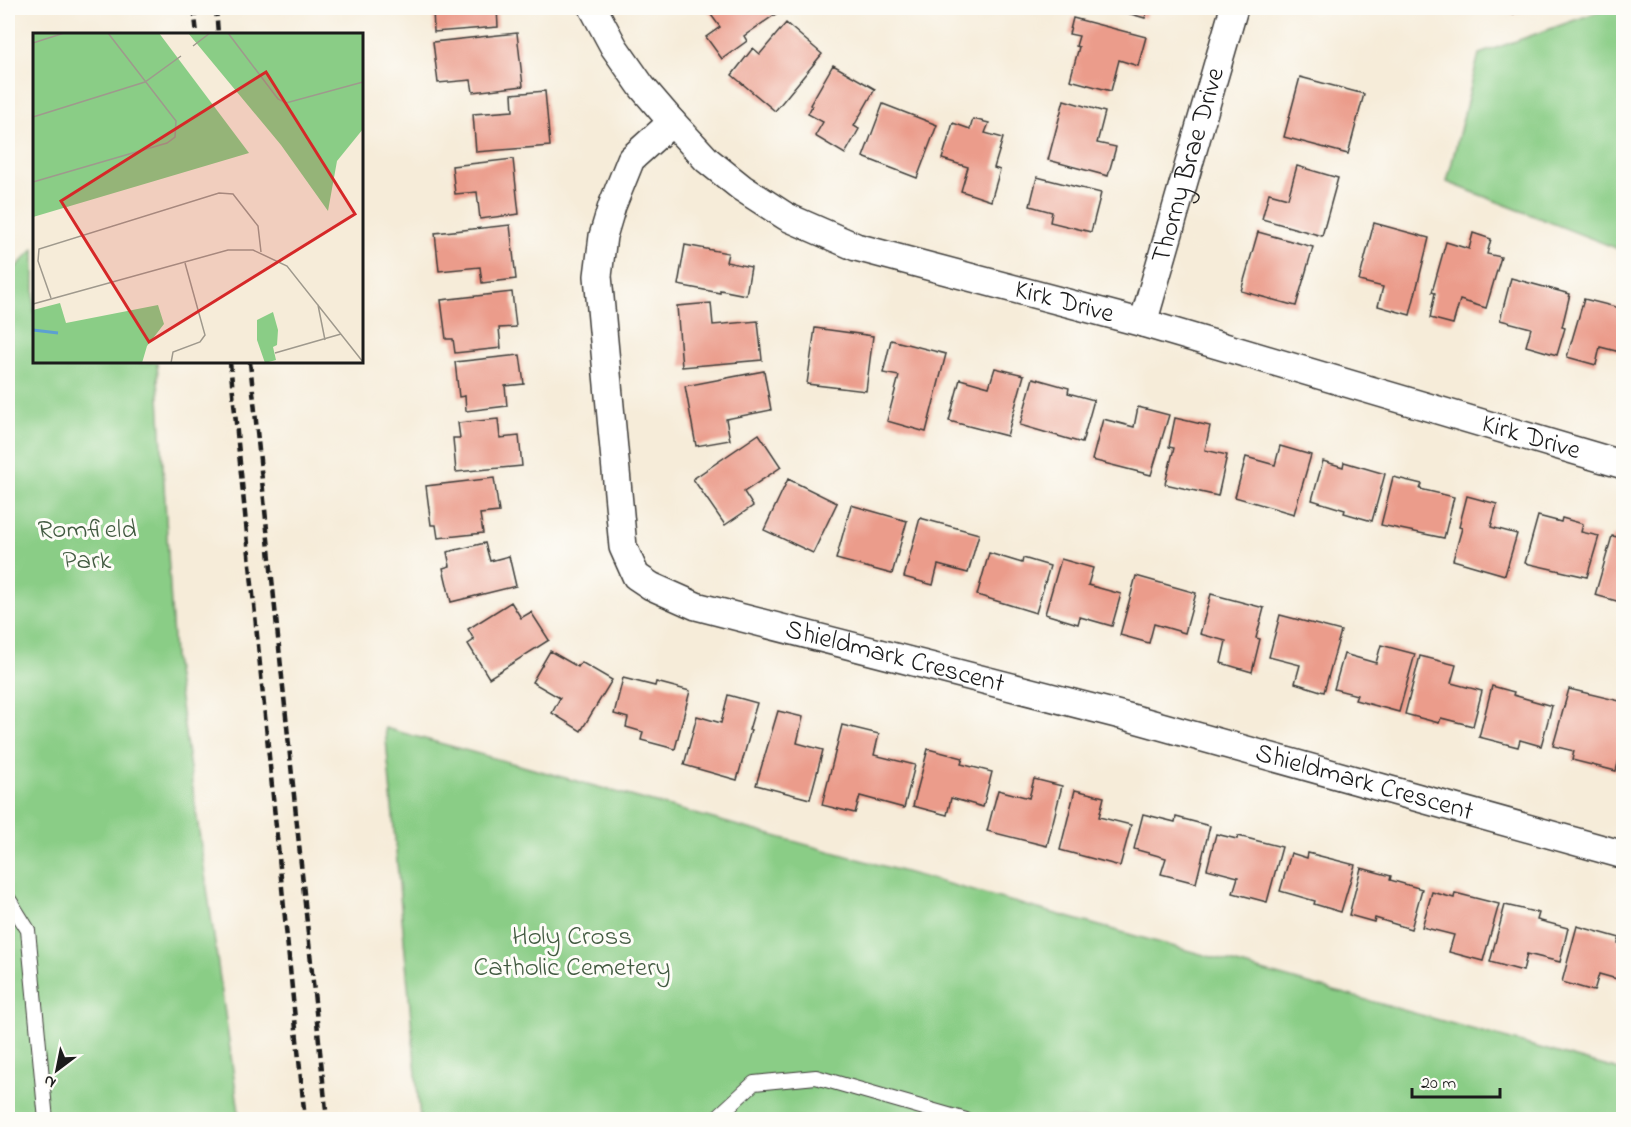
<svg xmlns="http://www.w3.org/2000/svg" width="1631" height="1127" font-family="'Indie Flower',sans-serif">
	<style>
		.green { fill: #8acd86; stroke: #537451; stroke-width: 1.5 }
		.building { fill: #eb9c8b }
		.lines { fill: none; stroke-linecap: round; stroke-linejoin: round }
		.service-casing { stroke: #3d3b38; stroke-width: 16 }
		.minor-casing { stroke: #3d3b38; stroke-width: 30 }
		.service { stroke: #fff; stroke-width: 14 }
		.minor { stroke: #fff; stroke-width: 27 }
		.rail { stroke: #1c1c1c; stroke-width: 4.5; stroke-dasharray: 9 4.5; stroke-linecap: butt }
		.labels { text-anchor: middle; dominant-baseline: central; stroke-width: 6; stroke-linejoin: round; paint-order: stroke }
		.street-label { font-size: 27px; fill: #1c1c1c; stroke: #fdfcf7 }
		.park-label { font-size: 27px; fill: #425a41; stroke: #fdfcf7 }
		.inset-river { fill: none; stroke: #5ca0d1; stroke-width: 3 }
		.inset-road { fill: none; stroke: #9f998d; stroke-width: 1.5 }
		.view { fill: #d62828; fill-opacity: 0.15; stroke: #d62828; stroke-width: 3 }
		.inset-edge { fill: none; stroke: #1c1c1c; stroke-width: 3 }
	</style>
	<rect width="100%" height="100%" fill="#fdfcf7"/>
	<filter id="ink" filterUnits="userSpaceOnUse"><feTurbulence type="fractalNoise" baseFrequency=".0167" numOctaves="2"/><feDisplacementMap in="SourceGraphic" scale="12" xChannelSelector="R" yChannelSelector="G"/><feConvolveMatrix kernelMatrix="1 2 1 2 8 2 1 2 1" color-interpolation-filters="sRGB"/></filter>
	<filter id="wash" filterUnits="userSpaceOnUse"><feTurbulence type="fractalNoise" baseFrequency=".008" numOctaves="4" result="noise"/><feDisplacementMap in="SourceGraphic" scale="24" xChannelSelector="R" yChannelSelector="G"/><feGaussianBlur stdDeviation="1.35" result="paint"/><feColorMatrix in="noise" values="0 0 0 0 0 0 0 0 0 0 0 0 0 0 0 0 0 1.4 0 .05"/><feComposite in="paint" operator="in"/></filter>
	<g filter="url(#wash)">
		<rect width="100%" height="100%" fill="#f6ecd9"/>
		<path class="green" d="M1609 8H1623V251L1447 182 1479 54Z
			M34 249V362H157L174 657 240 1119 8 1120V275Z
			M385 728 1623 1071V1119H420Z"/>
		<g id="blocks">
			<path class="building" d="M433 8H497L498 27 434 32Z
				M706 8H773L777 13 744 36 747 41 722 59 706 37 720 27Z
				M1110 8H1148L1145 18Z
				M1510 8H1535L1512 14Z
				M1073 18 1146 37 1138 66 1119 60 1111 91 1070 80 1079 47 1076 46 1079 36 1069 34Z
				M786 23 822 54 775 111 732 75 753 48 760 54Z
				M517 33 523 86 473 92 471 80 438 83 433 42Z
				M833 65 875 89 854 126 859 129 845 154 815 136 823 122 808 114 812 106 810 105Z
				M1300 77 1364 94 1348 154 1284 137Z
				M545 91 550 146 476 152 473 114 513 111 512 94Z
				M1064 100 1105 112 1097 143 1116 147 1108 176 1048 160Z
				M883 104 937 125 917 178 863 157Z
				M973 119 989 123 985 133 1003 138 994 168 1000 170 991 201 961 191 968 167 942 159 953 123 970 129Z
				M513 159 519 214 480 219 477 192 455 194 452 166Z
				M1297 166 1338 178 1322 236 1262 219 1269 193 1288 198Z
				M1037 177 1101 193 1091 232 1050 222 1052 212 1030 206Z
				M1374 223 1429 238 1410 315 1378 306 1383 287 1359 281Z
				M510 225 516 279 482 283 480 267 439 271 435 233Z
				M1258 232 1313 247 1296 306 1241 291Z
				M1473 233 1491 239 1487 254 1501 257 1486 308 1460 300 1453 324 1430 318 1435 293 1432 292 1446 242 1469 249Z
				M685 245 728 253 726 262 751 267 746 295 720 290V293L678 285Z
				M1511 278 1570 294 1562 327 1565 328 1557 355 1526 346 1531 328 1500 320Z
				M512 292 516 327 499 328 501 348 455 353 453 339H446L441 300Z
				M1584 299 1624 309V353L1600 347 1596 365 1567 357Z
				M711 303 713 325 758 321 762 360 682 367 677 306Z
				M815 328 873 336 866 391 807 384Z
				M891 340 946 354 926 432 887 421 899 376 883 373Z
				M520 355 524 384 505 386 507 406 466 411 465 396 459 397 455 362Z
				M995 368 1024 375 1007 436 949 421 960 379 989 387Z
				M764 371 771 410 726 419 730 440 696 446 685 386Z
				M1033 378 1069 388 1068 393 1094 400 1082 443 1020 425Z
				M1138 407 1169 415 1151 475 1092 460 1103 419 1134 427Z
				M1175 418 1210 426 1205 450 1227 455 1218 496 1165 484 1174 448 1169 447Z
				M498 419 500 438 519 436 522 466 456 472 453 438H460L458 423Z
				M759 434 781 467 744 492 753 506 725 525 693 479Z
				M1280 446 1311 455 1294 514 1235 497 1246 457 1275 465Z
				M1323 461 1343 467 1344 462 1385 474 1372 521 1344 513 1345 510 1312 500Z
				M1393 477 1422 484 1420 489 1454 497 1444 538 1381 525Z
				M494 478 499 512 480 514 483 533 438 538 436 525H431L426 486Z
				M788 479 837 503 813 553 764 530Z
				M1467 496 1497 504 1491 527 1517 534 1505 575 1453 560 1462 528 1459 527Z
				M851 505 907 521 892 574 836 559Z
				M1538 516 1561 522 1562 518 1583 524 1581 532 1599 536 1587 577 1525 563Z
				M920 518 979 534 968 573 938 565 933 585 904 577Z
				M1612 536 1624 538V603L1595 595Z
				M485 543 490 561 509 556 516 586 451 602 443 568 450 566 447 552Z
				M989 553 1022 563 1023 558 1050 566 1036 613 977 595Z
				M1061 559 1093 568 1088 585 1121 594 1112 626 1080 617 1078 624 1045 614Z
				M1136 576 1196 593 1185 633 1154 624 1149 643 1120 635Z
				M1211 594 1264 608 1256 638 1260 639 1252 672 1221 663 1226 641 1200 634Z
				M511 602 521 618 531 612 549 640 489 678 468 644 474 640 468 629Z
				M1280 615 1341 631 1324 692 1295 683 1300 665 1269 657Z
				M1381 645 1415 654 1399 712 1355 700 1357 695 1334 689 1344 654 1376 663Z
				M550 651 578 667 581 662 612 680 581 731 552 713 560 698 532 682Z
				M1420 656 1456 665 1451 683 1482 691 1473 726 1441 718 1439 723 1405 714Z
				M623 678 655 686 656 682 690 691 675 749 641 740 643 732 626 727 628 718 614 714Z
				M1492 686 1514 692 1513 695 1552 706 1541 746 1520 740 1518 747 1479 737Z
				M1569 689 1624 702V740L1616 771 1572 760 1574 751 1553 746Z
				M728 695 757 703 749 730H751L737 780 684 765 697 716 721 723Z
				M778 711 803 717 797 743 823 750 810 799 756 785Z
				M842 725 879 734 874 755 915 765 904 808 860 796 855 813 822 805Z
				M928 749 963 758 961 764 992 772 983 807 951 798 947 815 913 806Z
				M1034 779 1062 786 1047 846 987 831 998 790 1029 798Z
				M1075 790 1104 797 1099 817 1131 825 1120 866 1060 850Z
				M1143 814 1175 822 1176 817 1210 826 1196 883 1161 874 1166 858 1134 849Z
				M1216 834 1237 839 1238 836 1282 847 1267 902 1233 893 1238 877 1207 869Z
				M1291 853 1307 858 1308 853 1355 865 1341 912 1314 904 1315 901 1280 891Z
				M1361 868 1391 876 1390 880 1422 889 1411 929 1375 918 1374 922 1349 915Z
				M1432 892 1454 898 1455 893 1499 904 1483 961 1449 952 1454 935 1422 927Z
				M1505 905 1539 913 1537 920 1568 928 1560 962 1527 954 1523 971 1490 962Z
				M1577 926 1620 938 1618 943 1624 944V981L1599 974 1594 991 1562 982Z"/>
		</g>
	</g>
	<g filter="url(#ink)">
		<use href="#blocks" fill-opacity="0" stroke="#3d3b38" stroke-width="1.5"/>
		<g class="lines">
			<defs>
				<path id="service" d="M8 898 28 930 46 1120
					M714 1120 754 1083 816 1077 966 1120"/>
				<g id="minor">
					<path id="s1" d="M593 8 614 47 642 87 672 122 707 160 742 188 787 217 856 247 1143 323 1624 465"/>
					<path id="s2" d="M672 122 631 159 612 206 603 236 598 276 623 547 636 576 651 586 696 606 1128 717 1624 855"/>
					<path id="s3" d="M1143 323 1234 8"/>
				</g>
			</defs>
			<use href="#service" class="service-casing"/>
			<use href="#minor" class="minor-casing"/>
			<use href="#service" class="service"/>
			<use href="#minor" class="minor"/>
			<path class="rail" d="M194 8 197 34
				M216 8 218 34
				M230 362 305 1120
				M250 362 327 1120"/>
		</g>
	</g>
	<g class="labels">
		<g class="street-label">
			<text stroke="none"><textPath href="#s3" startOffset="164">Thorny Brae Drive</textPath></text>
			<text stroke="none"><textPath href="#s1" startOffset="580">Kirk Drive</textPath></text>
			<text stroke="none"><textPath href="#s1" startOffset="1066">Kirk Drive</textPath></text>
			<text stroke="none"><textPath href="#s2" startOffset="754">Shieldmark Crescent</textPath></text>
			<text stroke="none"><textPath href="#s2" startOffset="1240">Shieldmark Crescent</textPath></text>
		</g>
		<g class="park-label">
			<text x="87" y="530">Romfield<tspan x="87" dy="31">Park</tspan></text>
			<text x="572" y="937">Holy Cross<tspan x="572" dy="31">Catholic Cemetery</tspan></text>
		</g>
	</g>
	<g transform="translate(33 33)">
		<rect width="330" height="330" fill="#f6ecd9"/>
		<path d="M0 0H126L216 120 0 184ZM155 0H330V96L304 128 295 178 248 112ZM27 270 33 290 125 272 131 291 114 313 109 330H0V277ZM240 279 245 297 244 312 240 314 243 327 232 330 224 307V287Z" fill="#8acd86"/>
		<path class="inset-river" d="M0 297 25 300"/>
		<path class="inset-road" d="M195 0 245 66 253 70 330 49M0 10 31 0M160 13 177 0M0 84 112 49 148 23M0 149 134 110 142 104 143 88 75 0M18 265 5 228 6 216 186 160 200 161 225 193 228 219M0 271 195 217H220L254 233 330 329M285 272 292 307M242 320 308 301M138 330 140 319 167 309 172 302 152 230"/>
		<path class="view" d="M233 39 322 181 116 309 28 168Z"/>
		<rect width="330" height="330" class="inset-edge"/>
	</g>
	<rect width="1631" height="1127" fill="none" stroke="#fdfcf7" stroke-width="30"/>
	<g transform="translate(57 1070) rotate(212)" stroke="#fdfcf7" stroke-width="4.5" paint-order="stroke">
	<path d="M0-4.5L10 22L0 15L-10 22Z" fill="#1c1c1c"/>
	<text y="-9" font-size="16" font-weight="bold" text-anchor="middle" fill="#1c1c1c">N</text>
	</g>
	<path d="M1412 1088v9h88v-9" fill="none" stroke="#1c1c1c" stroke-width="3"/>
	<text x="1421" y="1088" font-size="18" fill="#1c1c1c" stroke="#fdfcf7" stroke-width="4.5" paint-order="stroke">20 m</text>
</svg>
